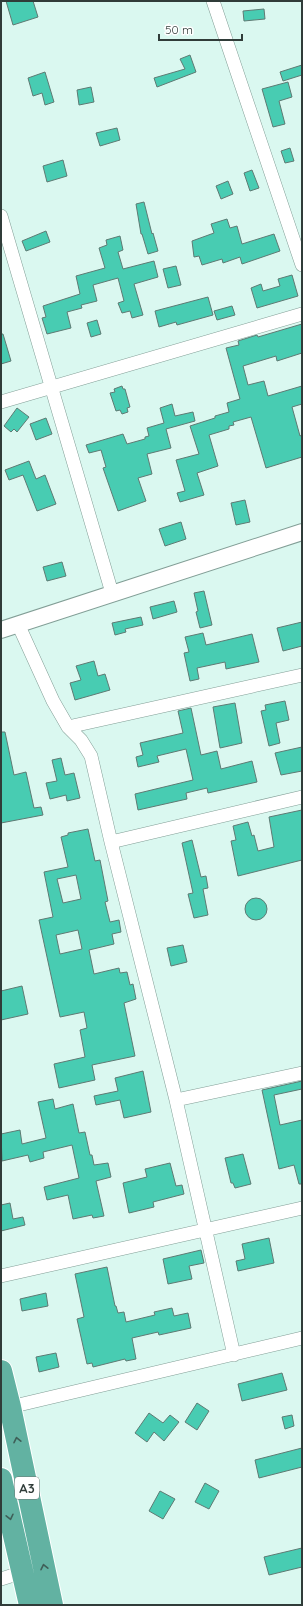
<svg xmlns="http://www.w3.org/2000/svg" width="303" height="1606" font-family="Quicksand,sans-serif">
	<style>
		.building { fill: #48ccb2; stroke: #5e7a73; fill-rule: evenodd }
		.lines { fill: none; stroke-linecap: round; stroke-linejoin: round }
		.minor-casing { stroke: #829e96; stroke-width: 14 }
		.tertiary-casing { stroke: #829e96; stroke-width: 18 }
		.trunk-casing { stroke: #fff; stroke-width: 24 }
		.minor { stroke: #fff; stroke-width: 13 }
		.tertiary { stroke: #fff; stroke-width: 16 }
		.trunk { stroke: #62b2a2; stroke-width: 22 }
		.oneway { stroke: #3f5f58 }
		.labels { text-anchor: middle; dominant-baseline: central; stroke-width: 4; stroke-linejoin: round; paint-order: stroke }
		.shield { fill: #fff; stroke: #6e7674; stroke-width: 1 }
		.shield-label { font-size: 13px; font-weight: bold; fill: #303c39 }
	</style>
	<rect width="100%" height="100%" fill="#daf8f0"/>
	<path class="building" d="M6 1H33L38 17 13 25Z
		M264 9 265 19 244 21 243 11Z
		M190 55 196 72 157 87 154 78 185 69 180 59Z
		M302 65V75L283 81 280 72Z
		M45 72 54 102 45 105 42 93 33 96 28 78Z
		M288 82 292 97 279 101 285 124 273 127 262 89Z
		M91 87 94 102 79 105 77 90Z
		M117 128 120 140 100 146 96 133Z
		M290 148 294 161 285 163 281 151Z
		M63 160 67 176 47 182 43 166Z
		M252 170 259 188 250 191 244 173Z
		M228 181 233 194 221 199 216 186Z
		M144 202 152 234 153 233 158 251 148 254 142 234H141L136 204Z
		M227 219 230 228 237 226 242 244 274 234 280 251 242 264 240 257 223 263 222 259 202 265 199 256 194 257 192 241 214 233 211 224Z
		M46 231 50 242 26 251 22 241Z
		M120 236 123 250 118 252 123 269 154 261 158 277 134 284 143 315 132 318 130 311 122 313 118 303 124 301 118 278 93 285 97 301 81 305 82 308 67 312 71 328 47 334 42 318 46 317 43 306 80 294 76 276 105 268 99 248 107 245 106 240Z
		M176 266 181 285 168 288 163 269Z
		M292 275 298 296 257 308 251 288 261 284 263 291 280 286 278 279Z
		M208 297 213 315 177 325 176 322 159 327 155 311Z
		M232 306 235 315 217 320 214 311Z
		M97 320 101 334 91 337 87 323Z
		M302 324V353L277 361 276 356 243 366 248 385 264 381 268 396 302 386V404L292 407 300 436 302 435V457L266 468 251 417 233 422 234 425 229 426V429L209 435 218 466 197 473 204 495 180 502 177 493 185 491 176 460 199 454 190 426 215 418V416L229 412 227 403 240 399 226 348 239 345 238 341 257 335 258 337Z
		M1 334H3L11 361 1 364Z
		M122 386 123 389H125L130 407 127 408 128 412 122 414 120 410 116 411 110 393 115 392 114 389Z
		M172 404 175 416 193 412 195 421 166 429 171 448 147 454 152 474 138 478 146 501 118 511 103 468 106 467 101 450 89 453 86 445 123 434 127 444 145 439V437L149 436 147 428 164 423 160 408Z
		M17 408 29 417 17 432 14 429 11 432 4 426Z
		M46 418 52 434 36 440 30 424Z
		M29 461 36 479 45 475 56 504 37 511 23 475 9 480 5 470Z
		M245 500 250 522 236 525 231 503Z
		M181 522 186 539 165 546 159 529Z
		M62 562 66 576 47 581 43 567Z
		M204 591 212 625 200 628 196 612 198 611 194 593Z
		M174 601 177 612 153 619 150 607Z
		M141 617 143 625 125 629 126 632 115 635 112 623Z
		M302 622V646L283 651 277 628Z
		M203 633 206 645 252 634 259 662 226 669 225 662 197 668 199 679 190 681 184 653 189 652 185 637Z
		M94 661 98 676 105 674 110 690 75 700 70 683 81 680 76 666Z
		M285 701 289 720 276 723 280 743 269 746 261 711 266 710 265 705Z
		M235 703 242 743 220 748 213 707Z
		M191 708 201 755 217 751 221 769 252 761 257 782 208 793 207 788 186 793 187 799 138 810 135 794 193 780 186 749 157 756 159 762 138 767 136 757 143 755 140 743 183 733 178 711Z
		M1 732H5L14 775 26 772 34 808 41 807 43 815 1 823Z
		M302 747V771L281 775 275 753Z
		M61 758 65 775 74 773 80 798 67 801 66 795 50 799 46 783 57 781 52 760Z
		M302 810V860L238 876 231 841 236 840 233 826 248 822 252 836 254 835 258 851 274 847 269 817Z
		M88 829 95 861 100 860 108 901 105 902 110 922 119 920 121 932 112 934 114 944 89 950 94 974 119 968 120 973 127 972 130 985 133 984 136 999 124 1003 135 1056 92 1065 95 1080 59 1088 54 1064 85 1057 80 1030 87 1028 84 1012 60 1017 39 920 53 917 44 872 68 867 61 837 68 835V833ZM76 875 81 899 63 903 57 879ZM78 930 82 949 60 954 56 935Z
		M192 840 201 877 206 876 208 888 203 889 208 915 194 918 188 894 193 893 182 843Z
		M245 909a11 11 0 1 1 22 0a11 11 0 1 1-22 0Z
		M183 945 187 962 171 966 167 948Z
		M22 986 28 1014 1 1020V991Z
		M143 1071 151 1112 124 1118 120 1100 96 1105 94 1096 118 1091 115 1078Z
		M302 1081V1089L274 1095 280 1125 302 1120V1184H299L294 1165 279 1169 262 1090Z
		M53 1099 55 1109 73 1104 79 1133 85 1132 90 1155H92L94 1165 108 1163 111 1177 96 1181 104 1216 93 1218 92 1215 73 1219 68 1195 47 1200 44 1187 79 1178 72 1145 43 1152 44 1158 30 1162 28 1155 2 1161 1 1134 20 1130 22 1144 46 1138 38 1102Z
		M243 1154 251 1184 235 1188 233 1183H231L225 1158Z
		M170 1163 176 1186 182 1185 184 1194 153 1202 154 1207 129 1213 123 1183 147 1177 145 1169Z
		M10 1203 13 1219 23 1217 25 1225 1 1231V1205Z
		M269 1238 274 1263 238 1271 236 1261 245 1259 242 1244Z
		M201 1250 204 1263 189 1266 192 1279 168 1284 163 1259Z
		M107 1267 115 1306H116L118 1313 124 1312 126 1322 155 1315 154 1312 172 1308 174 1316 188 1313 191 1328 159 1335 158 1332 132 1338 136 1359 126 1361 125 1359 93 1367 92 1363 87 1364 77 1319 84 1317 75 1274Z
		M46 1293 48 1306 22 1311 20 1299Z
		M56 1353 59 1367 39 1372 36 1357Z
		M282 1373 287 1390 242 1401 238 1384Z
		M197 1403 209 1411 197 1430 185 1422Z
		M149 1413 163 1423 170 1415 179 1422 164 1441 154 1432 147 1442 135 1433Z
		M292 1415 294 1426 285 1429 282 1417Z
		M302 1448V1467L259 1478 255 1460Z
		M205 1483 219 1491 209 1509 195 1502Z
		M160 1491 175 1499 163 1519 149 1511Z
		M302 1548V1567L269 1575 264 1557Z"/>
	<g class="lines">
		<defs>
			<path id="minor" d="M213 1 302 265
				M1 216 112 593
				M1 402 302 314
				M18 624 53 701 68 727 81 740 91 756 111 842 176 1100 234 1355
				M68 727 302 675
				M111 842 302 797
				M176 1100 302 1073
				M1 1276 302 1208
				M10 1407 302 1338
				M1 1579 23 1572"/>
			<path id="tertiary" d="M1 630 302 532"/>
			<path id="trunk" d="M1 1371 10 1407 52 1605
				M1 1479 30 1605"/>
		</defs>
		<use href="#minor" class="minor-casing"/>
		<use href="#tertiary" class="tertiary-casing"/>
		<use href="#trunk" class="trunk-casing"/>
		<use href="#minor" class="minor"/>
		<use href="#tertiary" class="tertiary"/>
		<use href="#trunk" class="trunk"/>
	</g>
	<defs><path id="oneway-chevron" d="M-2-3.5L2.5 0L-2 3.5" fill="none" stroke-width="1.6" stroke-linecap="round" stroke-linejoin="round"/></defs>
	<g class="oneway">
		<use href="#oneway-chevron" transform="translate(17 1440) rotate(-102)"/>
		<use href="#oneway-chevron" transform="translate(10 1517) rotate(77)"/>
		<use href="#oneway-chevron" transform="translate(44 1567) rotate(-102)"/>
	</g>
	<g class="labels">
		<rect class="shield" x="15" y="1477" width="24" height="22" rx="3"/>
		<g class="shield-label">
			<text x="27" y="1488">A3</text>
		</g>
	</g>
	<rect width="303" height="1606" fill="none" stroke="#303c39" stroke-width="4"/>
	<path d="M159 34v6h83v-6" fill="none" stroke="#303c39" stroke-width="2"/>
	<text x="165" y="34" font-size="12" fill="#303c39" stroke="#ffffff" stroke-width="3" paint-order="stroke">50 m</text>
</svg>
